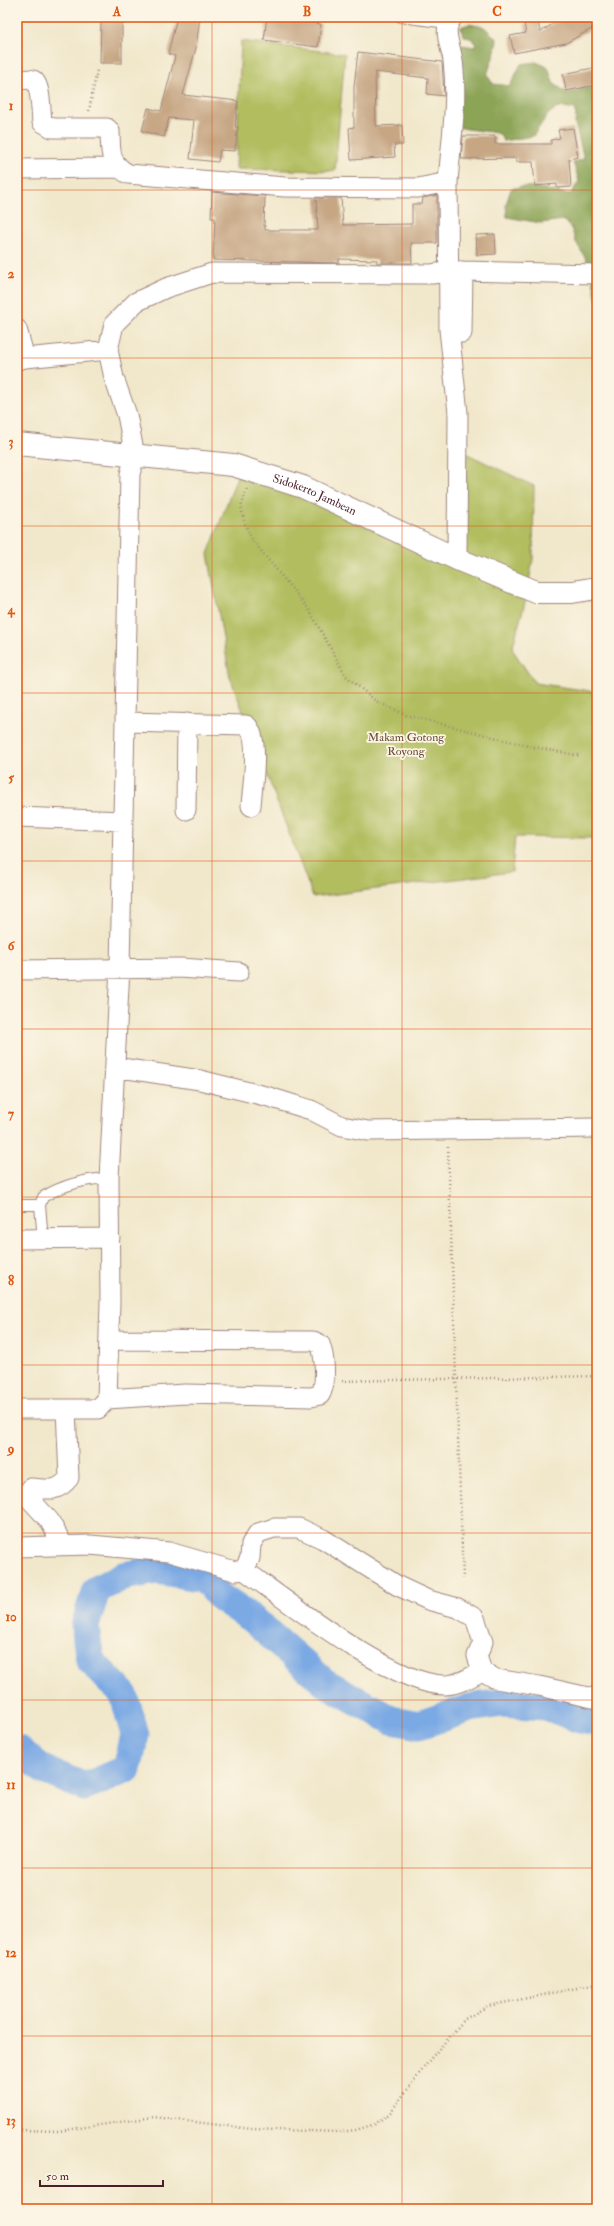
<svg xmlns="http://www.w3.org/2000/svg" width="614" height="2226" font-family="'IM FELL Double Pica',serif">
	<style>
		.green { fill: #b1bd5f; stroke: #7e6e45 }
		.forest { fill: #8ca456; stroke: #6b6240 }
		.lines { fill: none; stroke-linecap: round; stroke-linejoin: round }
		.river { stroke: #7aa9e4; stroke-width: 29 }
		.building { fill: #c6a683 }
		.service-casing { stroke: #9e847c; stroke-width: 12 }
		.minor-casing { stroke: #9e847c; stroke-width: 21 }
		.tertiary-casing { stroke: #9e847c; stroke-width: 24 }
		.path { stroke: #9e847c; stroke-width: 2.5; stroke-dasharray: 1 3; stroke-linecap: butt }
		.service { stroke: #fff; stroke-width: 10 }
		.minor { stroke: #fff; stroke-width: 19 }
		.tertiary { stroke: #fff; stroke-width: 22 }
		.grid { fill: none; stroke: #e0560e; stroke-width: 1; stroke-opacity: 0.55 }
		.labels { text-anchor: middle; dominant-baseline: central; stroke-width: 3.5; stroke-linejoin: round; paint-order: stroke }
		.street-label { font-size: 12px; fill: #4a1f2b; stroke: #fcf5e5 }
		.park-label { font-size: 12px; fill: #694e3b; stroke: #fcf5e5 }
		.neatline { fill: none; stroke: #e0560e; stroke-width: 1.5 }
		.grid-label { font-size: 13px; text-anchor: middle; font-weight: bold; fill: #e0560e }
	</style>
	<rect width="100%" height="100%" fill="#fcf5e5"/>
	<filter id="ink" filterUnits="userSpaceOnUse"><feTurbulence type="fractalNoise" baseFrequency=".025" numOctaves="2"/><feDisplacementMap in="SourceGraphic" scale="8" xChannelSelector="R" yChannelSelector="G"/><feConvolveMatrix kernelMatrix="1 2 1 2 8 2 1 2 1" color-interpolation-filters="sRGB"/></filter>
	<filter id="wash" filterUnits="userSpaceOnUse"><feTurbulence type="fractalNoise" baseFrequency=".012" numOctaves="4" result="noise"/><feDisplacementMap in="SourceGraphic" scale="16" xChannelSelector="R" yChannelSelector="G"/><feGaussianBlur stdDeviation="0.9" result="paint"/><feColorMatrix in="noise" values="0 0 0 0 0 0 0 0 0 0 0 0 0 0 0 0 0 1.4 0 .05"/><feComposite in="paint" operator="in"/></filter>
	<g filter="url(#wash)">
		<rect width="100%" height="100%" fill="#f1e8cc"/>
		<path class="green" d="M241 41 345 54 335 171 236 169Z
			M455 448 534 486 533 559 526 599 512 649 535 683 597 692V838L515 837 512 872 313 897 230 677 208 554 238 474 295 493 446 564Z"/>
		<path class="forest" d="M469 24 484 27 497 39C496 52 491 62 487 75L493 84 510 86 521 64 536 62 548 67 553 83 567 93 597 86V301L590 266 576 242 571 227 563 220 541 223 507 217 506 204 511 189C535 182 548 193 571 194L579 181 573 162 584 159 575 123 576 115 574 109C550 102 546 119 533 136L503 141 500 134C486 130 472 131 458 127L459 53 462 45 474 47 476 45 472 39 463 35 461 27Z"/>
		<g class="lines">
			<path class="river" d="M17 1749 44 1770 85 1787 127 1769 135 1735 124 1695 90 1660 85 1626 96 1590 123 1576 157 1570 204 1578 220 1597 251 1618 324 1682 392 1720 419 1725 470 1708 501 1703 546 1706 580 1719 597 1722"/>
		</g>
		<g id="blocks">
			<path class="building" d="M101 17H122V63H100Z
				M177 17H200L196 48 183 95 238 101 235 127H238L235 151 220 150 218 162 190 159 194 120 169 118 164 137 142 131 148 108 161 111 175 56 168 54Z
				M267 17 321 24 318 47 264 40Z
				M564 17H597V26L566 43 514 53 510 36 526 33 524 24 538 21 540 32Z
				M358 52 442 62 444 96 427 94 428 78 375 72 376 126 402 125 403 145H394L395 157 351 160 349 128 354 127V86Z
				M593 68 596 85 566 91 563 74Z
				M573 128 578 157 569 159 571 187 557 188V184L535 186 533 162H516V158L461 159 463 136H495V144H551V140L560 138 558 130Z
				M212 192 265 196 264 226H265V230H318L316 198H341L343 225 412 224V204H422L423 198 437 195V243H411L412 263H377V260L339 259V263L213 260 215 218H211Z
				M495 234 496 254 477 255 476 235Z"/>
		</g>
	</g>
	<g filter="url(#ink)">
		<use href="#blocks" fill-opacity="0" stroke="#9e847c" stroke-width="1"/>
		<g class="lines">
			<defs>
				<path id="service" d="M401 17 448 23
					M17 1205H40L43 1197C63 1185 86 1179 109 1178
					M40 1205 43 1240"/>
				<path id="minor" d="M17 80C22 80 28 78 33 80 41 83 41 114 42 122L52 128H107L110 131C111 152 108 162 128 174L285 187 418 188 448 182C451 142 458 100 453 61 451 45 441 30 453 17
					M17 169 117 168
					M448 182 449 329 458 413 457 559
					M463 271 597 274
					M17 329 25 358
					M17 360 25 358 108 350
					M126 722 246 725C261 735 252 789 251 806
					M186 810 187 723
					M17 817 123 821
					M17 970 180 968 239 972
					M115 1067 200 1080 269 1097 311 1110 342 1126 368 1131 597 1128
					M17 1239 110 1238
					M107 1399 185 1394 311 1397 320 1395C327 1384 325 1356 320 1344L313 1341 110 1340
					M17 1409H98L107 1399 110 1302 109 1178 120 968 130 474 135 456 127 415 114 378 108 350 114 324 136 302 166 288 212 273 432 274 445 272 449 270 463 271 462 333
					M63 1545 49 1520 26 1495 31 1488C48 1489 57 1493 69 1478L66 1409
					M17 1547 90 1545 169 1552 235 1571 244 1570 250 1558 251 1544 258 1533 274 1528H299L323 1539 398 1586 428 1600 458 1608 475 1618 483 1642 477 1656 482 1671 496 1679 539 1686 597 1699
					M244 1570C287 1601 395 1686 445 1685 458 1685 471 1677 482 1671"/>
				<g id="tertiary">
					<path id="s1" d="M17 444 233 465 303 487 457 559 536 592H572L597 588"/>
				</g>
			</defs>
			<use href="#service" class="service-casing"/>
			<use href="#minor" class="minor-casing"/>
			<use href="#tertiary" class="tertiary-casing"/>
			<path class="path" d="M89 111 97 70
				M247 489 241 507 245 524 252 540 308 608 346 676 376 701 406 715 529 746 581 756
				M448 1147 463 1579
				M342 1381 597 1376
				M17 2130 59 2131 154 2117 252 2129 339 2132 356 2130 375 2124 389 2114 432 2057 465 2019 488 2006 597 1984"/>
			<use href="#service" class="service"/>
			<use href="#minor" class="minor"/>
			<use href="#tertiary" class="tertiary"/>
		</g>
	</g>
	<path class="grid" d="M212 17V2209M402 17V2209M17 190H597M17 358H597M17 526H597M17 693H597M17 861H597M17 1029H597M17 1197H597M17 1365H597M17 1533H597M17 1700H597M17 1868H597M17 2036H597"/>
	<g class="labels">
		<g class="street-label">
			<text stroke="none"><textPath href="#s1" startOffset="304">Sidokerto Jambean</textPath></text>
		</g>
		<g class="park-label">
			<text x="406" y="737">Makam Gotong<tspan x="406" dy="14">Royong</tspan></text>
		</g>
	</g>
	<rect width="614" height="2226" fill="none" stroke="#fcf5e5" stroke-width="44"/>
	<path d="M40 2180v6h123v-6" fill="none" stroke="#4a1f2b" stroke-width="2"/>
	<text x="46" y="2180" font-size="12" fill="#4a1f2b" stroke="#fcf5e5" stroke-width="3" paint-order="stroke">50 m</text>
	<rect x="22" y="22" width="570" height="2182" class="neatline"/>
	<g class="grid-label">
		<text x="117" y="16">A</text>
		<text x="307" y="16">B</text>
		<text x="497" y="16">C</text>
		<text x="11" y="110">1</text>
		<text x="11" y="278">2</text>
		<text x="11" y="446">3</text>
		<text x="11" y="614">4</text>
		<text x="11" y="782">5</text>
		<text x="11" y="950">6</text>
		<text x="11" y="1118">7</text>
		<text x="11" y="1285">8</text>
		<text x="11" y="1453">9</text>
		<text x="11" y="1621">10</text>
		<text x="11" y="1789">11</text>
		<text x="11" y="1957">12</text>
		<text x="11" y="2125">13</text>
	</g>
</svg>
